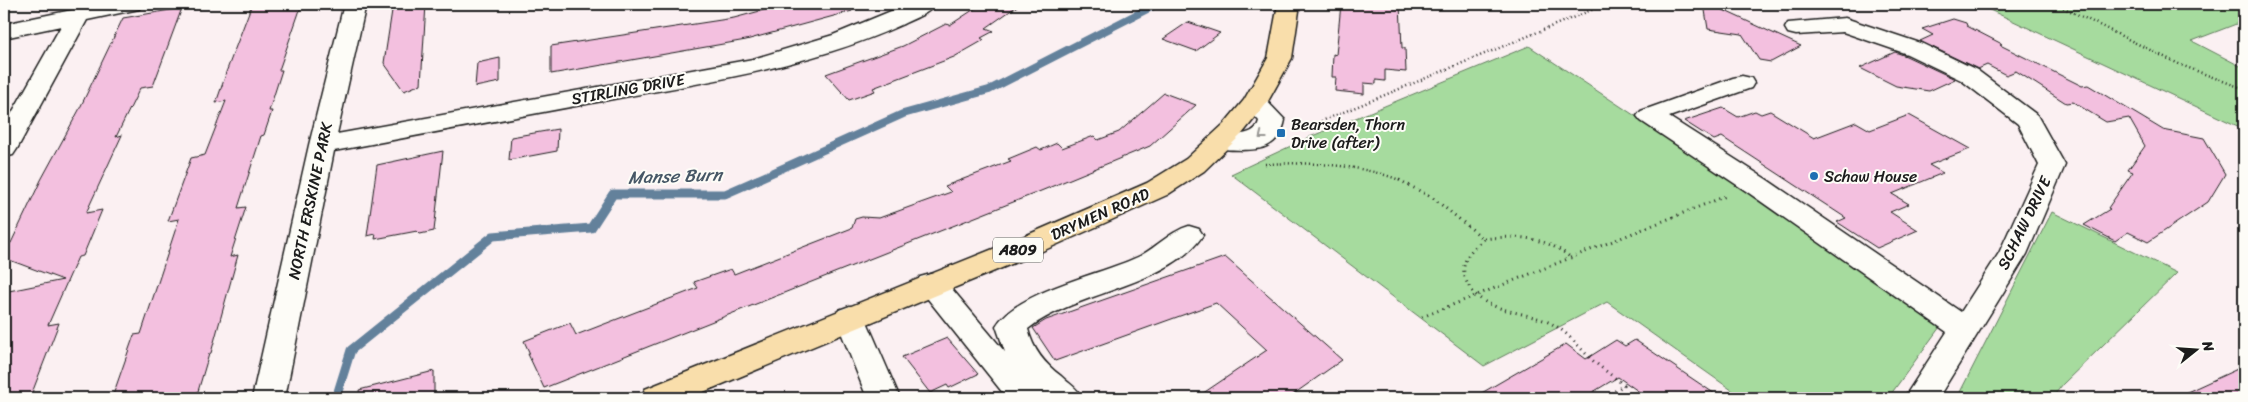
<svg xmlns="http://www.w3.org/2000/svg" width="2248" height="402" font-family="Sriracha,sans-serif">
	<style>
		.green { fill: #a6db9e; stroke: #617c5d }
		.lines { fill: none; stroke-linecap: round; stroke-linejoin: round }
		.stream-far1 { stroke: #63819b; stroke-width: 8 }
		.stream { stroke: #63819b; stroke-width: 9 }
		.building { fill: #f3c0df; stroke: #1c1c1c }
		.minor-casing { stroke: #1c1c1c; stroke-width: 3 }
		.major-casing { stroke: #1c1c1c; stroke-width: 3 }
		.path-far1 { stroke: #1c1c1c; stroke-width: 2.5; stroke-dasharray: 1 3; stroke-linecap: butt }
		.path { stroke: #1c1c1c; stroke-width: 3; stroke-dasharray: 1 4.5; stroke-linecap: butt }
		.minor { fill: #fdfcf7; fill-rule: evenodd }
		.major { fill: #f9deab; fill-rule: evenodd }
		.oneway { stroke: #989794 }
		.poi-dot { fill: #1f6fb2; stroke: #fdfcf7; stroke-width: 2 }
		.labels { text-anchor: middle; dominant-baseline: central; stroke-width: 4; stroke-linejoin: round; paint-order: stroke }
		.shield { fill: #fdfcf7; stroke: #605f5e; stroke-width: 1 }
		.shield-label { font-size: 15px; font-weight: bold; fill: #1c1c1c }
		.street-label { font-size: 16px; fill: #1c1c1c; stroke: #fdfcf7 }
		.poi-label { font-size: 16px; fill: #1c1c1c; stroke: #fdfcf7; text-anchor: start }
		.water-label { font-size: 18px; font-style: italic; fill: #465766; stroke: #fdfcf7 }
	</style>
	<rect width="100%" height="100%" fill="#fbf0f2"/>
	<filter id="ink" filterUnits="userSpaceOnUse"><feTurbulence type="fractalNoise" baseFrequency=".02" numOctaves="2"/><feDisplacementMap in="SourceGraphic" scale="10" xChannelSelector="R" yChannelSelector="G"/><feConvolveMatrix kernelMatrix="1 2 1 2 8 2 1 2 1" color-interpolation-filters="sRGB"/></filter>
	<g filter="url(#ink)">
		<path class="green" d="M1977 4H2244V21L2192 41 2244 68V129Z
			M1529 46 1945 320 1888 398H1743L1607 302 1484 366 1231 174 1310 137Z
			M2052 212 2177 273 2063 384 2052 398H1957Z"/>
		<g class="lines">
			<path class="stream-far1" d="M754 181 903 114 989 90 1157 4"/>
			<path class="stream" d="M336 398 351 350 493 236 591 228 613 194H725L757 180"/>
		</g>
		<path class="building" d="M252 4H302L279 70H282L269 111H272L264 135 261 136 238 208 246 207 230 257 238 255 211 353 209 354 196 398H112L134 335 141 334 179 219 168 221 191 158 205 155 226 101 216 103 226 74 225 75Z
			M393 4H426L421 84 404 91 384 63Z
			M786 4H851L852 11 746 40 551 74V46L734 18Z
			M982 4H1020L986 28 994 31 981 38 984 40 954 57 873 88 875 91 849 100 826 74 903 46 946 24 950 25Z
			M1341 4H1400L1402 48H1405L1406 72 1385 70V81L1376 80V84L1364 83V94L1335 91 1336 77H1332L1333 54 1336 55Z
			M1704 4H1710L1801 46 1771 62 1759 60 1742 34 1708 29Z
			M182 8 153 86 140 88 116 137 122 135 86 213 102 210 83 256 78 257 48 325 59 323 30 398H4V292L63 280 4 258V247L11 243 41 180 79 110 123 18Z
			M1953 19 1966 23 1967 26 2002 44 2000 45 2082 86 2088 85 2163 130 2204 138 2225 174 2208 202 2148 242 2128 232 2115 241 2084 225 2110 209 2108 208 2133 172 2128 170 2145 146 2129 118 2106 122 2073 102 2066 103 2016 71 2006 75 1987 65 1978 69 1920 41 1933 35 1922 29Z
			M1188 22 1220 33 1196 51 1163 39Z
			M1895 52 1906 56 1955 79 1929 91 1896 86 1860 68Z
			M500 58V82L475 87 477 63Z
			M1164 93 1196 105 1150 146 1036 193 544 388 528 354H530L524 341 570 323 576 335 698 288 694 282 731 269 734 274 852 228 855 219 862 217 879 218 951 192 945 186 1011 161 1008 159 1037 147 1041 150 1057 143 1062 148 1094 136 1098 140 1119 132Z
			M1723 108 1738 117 1755 111 1761 114 1770 111 1814 138 1856 122 1870 130 1909 115 1970 149 1929 165 1943 173 1892 194 1909 204 1890 212 1918 230 1877 248 1837 222 1846 218 1722 137 1714 140 1684 121Z
			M558 129 557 151 509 160 511 137Z
			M443 151 434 231 420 234 417 231 375 239 376 234 367 236 377 165Z
			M1225 257 1342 360 1288 398H1196L1267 350 1216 303 1055 361 1033 328 1046 320Z
			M947 338 978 374 949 388 947 385 930 393 902 357Z
			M1616 340 1625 346 1635 340 1721 398H1648L1618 377 1583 398H1473L1566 344 1586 359Z
			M2244 366V398H2174Z
			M434 371V398H360L359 390Z"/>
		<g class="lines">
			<defs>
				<path id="minor" d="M101 4H142L139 9 87 20 17 149 13 155 4 157V127L61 26 4 38V24Z
					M344 4H366L337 134 753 59 833 35 908 4H936C929 14 912 19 901 25 813 65 718 80 624 97 527 115 430 133 334 151L285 398H252L309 145Z
					M1845 18 1923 44 1977 70 2037 115 2065 165 2027 254 1938 398H1904L1947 332 1746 191 1641 121 1637 116 1641 111 1733 78 1742 76 1751 78 1754 83 1751 88 1669 117 1766 179 1961 312 1999 253 2039 165 2018 124 1961 80 1907 54 1843 32 1796 35 1788 33 1785 28 1788 23Z
					M1255 96 1264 98 1285 120C1283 131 1277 141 1267 146 1257 152 1223 150 1211 147L1207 142 1211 137C1226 133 1255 140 1259 121L1243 103 1246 98Z
					M1189 226 1199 229 1203 235C1170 286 1076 291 1028 329 1033 350 1045 364 1061 376 1069 384 1078 388 1082 398H1044L1040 395 1041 398H1007L916 284 920 277 931 274 942 277 1005 352 996 326C1017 291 1103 274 1140 256 1157 247 1171 231 1189 226Z
					M850 306 861 310 865 317 900 398H867L835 317 839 310Z"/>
				<path id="major" d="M1278 4H1300L1292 58 1267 103 1242 134 1204 171 1167 195 1038 253 689 398H641L645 389 1018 239 1147 183 1186 159 1224 124 1244 100 1268 58Z"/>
			</defs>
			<use href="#minor" class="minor-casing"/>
			<use href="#major" class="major-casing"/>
			<path class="path-far1" d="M2056 4 2181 65 2244 89
				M1298 127 1312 125 1606 4
				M1265 164C1310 162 1360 164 1402 181"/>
			<path class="path" d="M1399 180 1433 198 1484 239C1472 249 1460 260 1465 277 1476 315 1527 309 1554 325 1568 333 1579 347 1591 359 1601 368 1613 376 1624 385L1613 392 1621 398
				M1484 239C1516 235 1544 236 1570 257
				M1422 317 1726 196"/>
			<use href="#minor" class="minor"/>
			<use href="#major" class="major"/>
		</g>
		<defs><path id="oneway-chevron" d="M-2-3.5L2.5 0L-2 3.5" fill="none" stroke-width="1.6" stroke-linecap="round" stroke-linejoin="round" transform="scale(1.25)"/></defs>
		<use class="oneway" href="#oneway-chevron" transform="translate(1262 136) rotate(142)"/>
	</g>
	<g class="poi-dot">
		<rect x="1276" y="128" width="10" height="10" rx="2.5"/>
		<circle cx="1814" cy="176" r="5"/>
	</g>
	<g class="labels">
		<rect class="shield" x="993" y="237.5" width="50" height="25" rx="4"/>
		<g class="shield-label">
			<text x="1018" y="250">A809</text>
		</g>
		<g class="street-label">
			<text transform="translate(628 89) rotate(-10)">STIRLING DRIVE</text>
			<text transform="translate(310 201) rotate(-78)">NORTH ERSKINE PARK</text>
			<text transform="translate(1100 214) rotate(-24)">DRYMEN ROAD</text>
			<text transform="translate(2024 223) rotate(-64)">SCHAW DRIVE</text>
		</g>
		<g class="poi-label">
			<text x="1291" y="124">Bearsden, Thorn<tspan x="1291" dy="18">Drive (after)</tspan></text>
			<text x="1824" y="176">Schaw House</text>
		</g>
		<g class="water-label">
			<text transform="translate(675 176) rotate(-2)">Manse Burn</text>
		</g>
	</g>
	<rect width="2248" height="402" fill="none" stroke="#fdfcf7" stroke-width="20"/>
	<rect x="10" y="10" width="2228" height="382" fill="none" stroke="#1c1c1c" stroke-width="2" filter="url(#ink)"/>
	<g transform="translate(2196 350) rotate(73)" stroke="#fdfcf7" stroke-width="4" paint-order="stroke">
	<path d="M0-4L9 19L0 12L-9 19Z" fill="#1c1c1c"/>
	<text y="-8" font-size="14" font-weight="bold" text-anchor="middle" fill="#1c1c1c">N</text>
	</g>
</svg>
